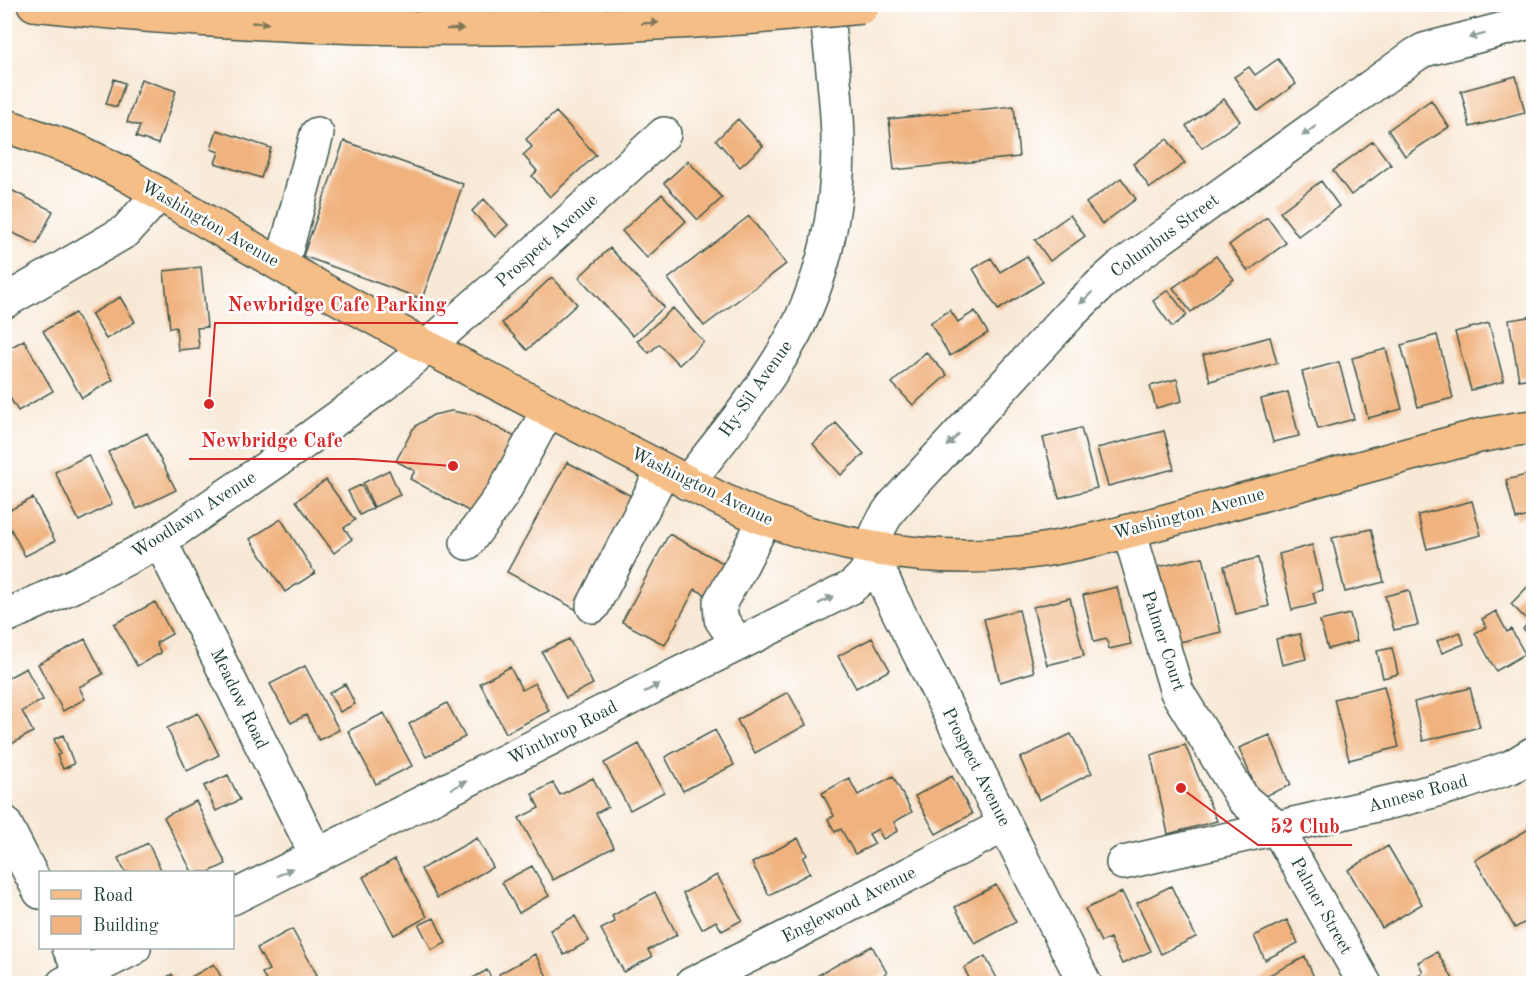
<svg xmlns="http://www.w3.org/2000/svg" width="1538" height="988" font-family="'Old Standard TT',serif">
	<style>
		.building { fill: #f0b27e }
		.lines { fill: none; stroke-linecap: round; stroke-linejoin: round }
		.minor-casing { stroke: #40574c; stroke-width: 36 }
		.major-casing { stroke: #40574c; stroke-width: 36 }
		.highway-casing { stroke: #40574c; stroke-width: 36 }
		.minor { stroke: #fff; stroke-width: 33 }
		.major { stroke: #f6be87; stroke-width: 33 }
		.highway { stroke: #f6be87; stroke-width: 33 }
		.highway-bridge-casing { stroke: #40574c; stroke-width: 36; stroke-linecap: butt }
		.highway-bridge { stroke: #f6be87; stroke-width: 33 }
		.oneway { fill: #807759 }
		.oneway2 { fill: #8f9e9a }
		.labels { text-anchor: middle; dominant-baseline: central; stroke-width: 5; stroke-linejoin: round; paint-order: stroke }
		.street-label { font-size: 18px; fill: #1f3d34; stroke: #fff }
		.leader { fill: none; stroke: #d62828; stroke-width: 2 }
		.callout-dot { fill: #d62828; stroke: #fff; stroke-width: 2 }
		.callout-label { font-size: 20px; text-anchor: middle; font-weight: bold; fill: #d62828; stroke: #fff; stroke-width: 5; stroke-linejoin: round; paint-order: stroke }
	</style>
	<rect width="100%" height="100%" fill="#fff"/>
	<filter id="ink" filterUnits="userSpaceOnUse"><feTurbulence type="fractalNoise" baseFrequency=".0167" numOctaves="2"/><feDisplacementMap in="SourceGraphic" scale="12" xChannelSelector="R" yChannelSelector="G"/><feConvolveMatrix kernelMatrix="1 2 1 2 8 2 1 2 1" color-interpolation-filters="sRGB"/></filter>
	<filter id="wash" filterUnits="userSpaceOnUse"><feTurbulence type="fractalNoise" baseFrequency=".008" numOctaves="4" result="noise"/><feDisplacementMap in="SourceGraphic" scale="24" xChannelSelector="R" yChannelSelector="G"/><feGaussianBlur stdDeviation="1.35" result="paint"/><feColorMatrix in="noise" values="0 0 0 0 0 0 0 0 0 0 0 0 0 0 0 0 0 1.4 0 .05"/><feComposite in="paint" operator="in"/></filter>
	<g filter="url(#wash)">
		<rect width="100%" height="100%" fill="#f8e9d7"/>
		<g id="blocks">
			<path class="building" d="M1278 59 1296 84 1258 111 1234 77 1249 67 1255 75Z
				M1516 76 1525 113 1470 127 1461 91Z
				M114 79 125 83 117 107 106 104Z
				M141 79 176 91 158 144 136 137 140 126 127 122Z
				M1224 99 1240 121 1202 148 1186 126Z
				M1431 100 1449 127 1405 156 1388 130Z
				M1014 106 1019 157 894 170 889 119Z
				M556 112 596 155 550 197 532 176 537 171 523 155 532 147 526 139Z
				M738 119 763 146 740 167 716 140Z
				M217 130 271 148 261 178 215 163 219 152 211 149Z
				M1167 139 1185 163 1150 188 1133 164Z
				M344 141 463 184 422 299 303 256Z
				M1373 141 1391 165 1351 195 1333 171Z
				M688 161 722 198 698 220 664 183Z
				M1121 178 1136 199 1102 224 1086 203Z
				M1321 181 1339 206 1298 236 1280 212Z
				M9 189 53 211 37 244 4 229V199Z
				M662 194 686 221 647 258 622 231Z
				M484 199 508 225 495 237 472 211Z
				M1070 215 1085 236 1050 261 1035 240Z
				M749 216 786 264 704 326 668 279Z
				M1267 217 1286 243 1248 271 1229 245Z
				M610 248 664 307 633 336 579 277Z
				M1027 256 1043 282 998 310 973 269 991 258 1000 272Z
				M1216 256 1234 279 1191 312 1173 288Z
				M201 267 207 327 197 328 199 348 178 350 176 327 170 328 164 271Z
				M552 277 577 304 527 350 502 323Z
				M1168 290 1187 315 1172 327 1153 301Z
				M120 297 135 322 106 339 91 314Z
				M673 308 704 342 679 365 659 344 649 353 637 341Z
				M950 310 958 322 975 311 988 333 950 356 930 323Z
				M75 313 113 380 82 398 43 331Z
				M1534 316V377L1519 380 1509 320Z
				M1489 323 1504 381 1471 390 1455 332Z
				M1437 335 1453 398 1418 407 1401 345Z
				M1270 337 1277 363 1210 381 1203 355Z
				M24 340 53 391 18 411 4 388V351Z
				M1386 349 1402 409 1368 418 1352 358Z
				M926 352 947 375 913 405 892 383Z
				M1339 362 1354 419 1318 429 1302 372Z
				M1177 379 1182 401 1156 408 1150 386Z
				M1288 392 1299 436 1273 442 1261 399Z
				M451 411 474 415 515 437 474 514 410 479 415 471 396 461 413 429 417 425 433 415Z
				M836 423 864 454 841 475 813 444Z
				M1081 428 1097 488 1059 498 1043 438Z
				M1164 431 1174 469 1108 486 1097 448Z
				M147 433 176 490 137 509 108 452Z
				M88 455 112 504 79 521 55 472Z
				M567 462 637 499 577 610 507 572Z
				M389 470 400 495 374 507 363 483Z
				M1534 473V515L1516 519 1506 480Z
				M326 480 355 520 344 528 352 539 334 553 296 501Z
				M361 485 373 508 360 515 348 491Z
				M33 498 55 541 25 556 4 516V513Z
				M1472 501 1481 535 1427 549 1418 515Z
				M281 519 315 573 285 592 250 539Z
				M1371 529 1384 582 1345 592 1332 538Z
				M669 534 725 564 708 596 695 589 665 645 622 622Z
				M1312 545 1323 590 1313 593 1316 604 1292 610 1279 554Z
				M1203 557 1221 632 1176 643 1158 567Z
				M1258 558 1269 606 1236 614 1224 566Z
				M1534 580V638L1523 629 1529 622 1511 604Z
				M1117 587 1131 644 1109 649 1107 639 1094 642 1083 595Z
				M1409 590 1418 625 1394 630 1385 596Z
				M1070 598 1084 656 1047 665 1033 607Z
				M155 602 172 634 156 643 161 653 137 666 114 624Z
				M1019 610 1034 672 1000 682 984 619Z
				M1496 611 1507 632 1511 629 1525 654 1496 671 1475 633 1486 627 1482 619Z
				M1350 614 1357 641 1328 649 1320 621Z
				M1460 632 1464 644 1442 653 1437 641Z
				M1300 634 1306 659 1282 665 1276 639Z
				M872 638 890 670 856 688 838 656Z
				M85 639 103 674 79 687 85 699 63 711 38 664Z
				M569 639 593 684 566 698 542 652Z
				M1392 648 1398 674 1383 678 1377 651Z
				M305 666 339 730 319 740 306 715 291 723 270 684Z
				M510 667 522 690 535 683 549 711 506 733 480 683Z
				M26 668 43 700 22 711 33 732 6 747 4 744V680Z
				M345 684 355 704 340 712 329 693Z
				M1384 686 1399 747 1349 760 1334 699Z
				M1470 688 1480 727 1423 741 1414 702Z
				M788 692 806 725 755 753 737 720Z
				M447 703 465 737 426 757 409 724Z
				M198 713 219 755 187 771 167 728Z
				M384 713 412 766 376 784 348 731Z
				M715 730 734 765 683 791 665 757Z
				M1071 734 1092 773 1039 800 1020 758Z
				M63 735 74 764 63 769 57 755 60 754 54 739Z
				M1270 735 1291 785 1260 798 1239 748Z
				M639 744 664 792 630 810 604 763Z
				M1185 745 1217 821 1168 834 1151 755Z
				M228 775 240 800 216 811 204 786Z
				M893 776 912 812 894 822 898 831 883 839 878 829 869 834 875 844 855 854 841 829 835 832 828 819 834 816 822 793 849 778 858 795Z
				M952 776 972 814 936 834 915 796Z
				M593 778 608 807 596 813 614 847 553 880 519 818 539 808 532 794 553 783 560 795Z
				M196 801 226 864 209 872H192L164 817Z
				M1534 826V917L1515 928 1475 860Z
				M477 838 493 867 437 898 421 869Z
				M798 838 807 855 803 858 810 873 769 895 752 863Z
				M148 843 162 872H125L118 858Z
				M1388 846 1422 904 1382 928 1348 870Z
				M395 859 427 917 394 935 363 877Z
				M532 866 549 896 519 913 502 882Z
				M717 875 742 920 722 931 716 921 702 929 683 893Z
				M996 885 1016 922 975 944 955 907Z
				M1171 886 1196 937 1161 954 1137 903Z
				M655 892 677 935 648 950 652 957 624 972 601 929 615 922 612 916Z
				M1122 892 1151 951 1122 964 1110 938 1101 942 1085 909Z
				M575 916 589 941 564 955 550 930Z
				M434 918 446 943 432 950 419 925Z
				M1287 920 1298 943 1265 960 1254 936Z
				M292 929 317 975 301 984H268L262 973 269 970 257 948Z
				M872 946 887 973 867 984H823L818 975Z
				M1437 952 1453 979 1445 984H1404L1423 972 1418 962Z
				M535 954 551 984H504L499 974Z
				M985 956 1000 984H972L964 968Z
				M1305 957 1317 984H1251Z
				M214 964 225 984H185L184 981Z
				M487 970 494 984H462Z
				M172 974 177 984H155Z"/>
		</g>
	</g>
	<g filter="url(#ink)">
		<use href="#blocks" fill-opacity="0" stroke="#40574c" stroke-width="1.5"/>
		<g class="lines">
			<defs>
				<path id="minor" d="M282 265 317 134
					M4 302 126 231 159 194
					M687 483C723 437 761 393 789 343 823 284 838 212 838 145 838 98 830 51 826 4
					M1129 531 1177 692 1243 799 1277 828 1365 984
					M160 541 317 856
					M467 543 502 495 548 410
					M873 548 881 574 891 597 1085 984
					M593 606 663 470
					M4 617 75 585 160 541 300 445 384 384 522 264 664 134
					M738 644 721 619 720 602 739 570 765 519
					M4 822 40 892
					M1123 863 1403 799 1463 783 1511 767 1534 753
					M232 898 850 588C877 567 867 560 877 533 881 523 886 515 892 507L1071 313 1100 285 1118 269 1415 55 1424 50 1534 21
					M69 948 83 973
					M63 984 134 948
					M692 984 799 931 1005 825"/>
				<path id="major" d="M4 125 76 150 127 175 327 292 427 347 716 497C816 547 933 567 1043 550 1105 540 1164 521 1224 505 1309 482 1394 458 1479 436L1517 429 1534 427"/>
				<path id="highway" d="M34 4C228 26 421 33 616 25 673 22 731 20 788 14"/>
			</defs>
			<use href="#minor" class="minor-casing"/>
			<use href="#major" class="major-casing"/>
			<use href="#highway" class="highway-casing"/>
			<use href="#minor" class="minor"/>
			<use href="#major" class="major"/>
			<use href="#highway" class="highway"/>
			<defs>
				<path id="highway-bridge" d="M788 14 862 7"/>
			</defs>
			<use href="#highway-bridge" class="highway-bridge-casing"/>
			<use href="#highway-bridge" class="highway-bridge"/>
		</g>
		<defs><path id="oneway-solid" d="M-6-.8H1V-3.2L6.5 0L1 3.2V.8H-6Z" transform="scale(1.5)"/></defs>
		<g class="oneway">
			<use href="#oneway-solid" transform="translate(260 23) rotate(3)"/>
			<use href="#oneway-solid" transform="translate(650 23) rotate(-3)"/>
			<use href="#oneway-solid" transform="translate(455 29) rotate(-1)"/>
		</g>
		<g class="oneway2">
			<use href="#oneway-solid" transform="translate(1477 36) rotate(165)"/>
			<use href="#oneway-solid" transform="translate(1309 131) rotate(144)"/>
			<use href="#oneway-solid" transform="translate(1086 298) rotate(136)"/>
			<use href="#oneway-solid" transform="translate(953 440) rotate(133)"/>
			<use href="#oneway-solid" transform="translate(826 600) rotate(-27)"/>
			<use href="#oneway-solid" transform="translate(652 688) rotate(-27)"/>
			<use href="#oneway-solid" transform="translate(459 785) rotate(-27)"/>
			<use href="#oneway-solid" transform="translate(285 872) rotate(-27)"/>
		</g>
	</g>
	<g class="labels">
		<g class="street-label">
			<text transform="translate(210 224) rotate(30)">Washington Avenue</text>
			<text transform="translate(1165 236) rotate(-36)">Columbus Street</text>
			<text transform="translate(547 241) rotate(-42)">Prospect Avenue</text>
			<text transform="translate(756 389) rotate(-55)">Hy-Sil Avenue</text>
			<text transform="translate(702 487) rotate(26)">Washington Avenue</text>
			<text transform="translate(1189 514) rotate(-15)">Washington Avenue</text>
			<text transform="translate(194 515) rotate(-33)">Woodlawn Avenue</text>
			<text transform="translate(1163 641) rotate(72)">Palmer Court</text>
			<text transform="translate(239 699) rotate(64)">Meadow Road</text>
			<text transform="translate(563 733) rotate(-27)">Winthrop Road</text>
			<text transform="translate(976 767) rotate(63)">Prospect Avenue</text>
			<text transform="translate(1418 794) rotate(-15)">Annese Road</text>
			<text transform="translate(849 905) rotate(-27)">Englewood Avenue</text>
			<text transform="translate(1321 906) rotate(61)">Palmer Street</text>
		</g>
	</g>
	<path class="leader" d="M209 404L215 323H458M453 466L355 459H189M1181 788L1258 845H1352"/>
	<g class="callout-dot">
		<circle cx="209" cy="404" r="6"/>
		<circle cx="453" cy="466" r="6"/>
		<circle cx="1181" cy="788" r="6"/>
	</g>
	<g class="callout-label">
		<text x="337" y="311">Newbridge Cafe Parking</text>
		<text x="272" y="447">Newbridge Cafe</text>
		<text x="1305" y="833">52 Club</text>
	</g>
	<rect width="1538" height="988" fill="none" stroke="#fff" stroke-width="24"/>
	<rect x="39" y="871" width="195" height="78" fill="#ffffff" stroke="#a5b1ae" stroke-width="1.5"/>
	<rect x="51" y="890" width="30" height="9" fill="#f6be87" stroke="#a5b1ae" stroke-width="1.5"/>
	<text x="93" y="901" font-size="18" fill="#1f3d34">Road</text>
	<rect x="51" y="916" width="30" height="18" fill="#f0b27e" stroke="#a5b1ae" stroke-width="1.5"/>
	<text x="93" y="931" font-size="18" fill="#1f3d34">Building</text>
</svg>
